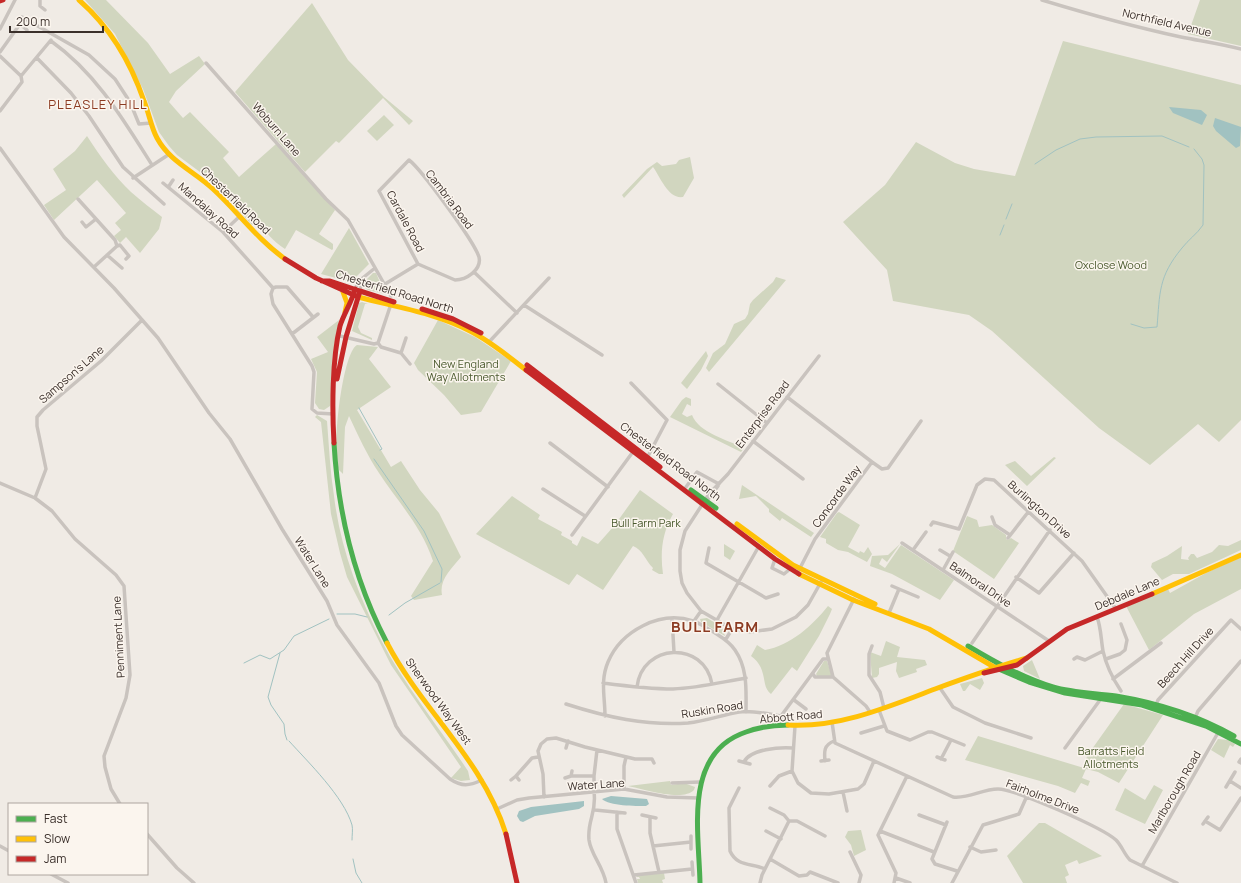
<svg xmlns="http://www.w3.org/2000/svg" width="1241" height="883" font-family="Manrope,sans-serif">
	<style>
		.green { fill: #d1d6bf }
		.water { fill: #a1c2c1 }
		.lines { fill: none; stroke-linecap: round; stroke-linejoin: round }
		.stream { stroke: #a1c2c1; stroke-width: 1 }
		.street { stroke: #c9c3be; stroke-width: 3.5 }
		.fast { stroke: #4caf50; stroke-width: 5 }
		.slow { stroke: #ffc107; stroke-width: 5 }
		.jam { stroke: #c62828; stroke-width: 5 }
		.labels { text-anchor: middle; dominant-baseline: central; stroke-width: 3; stroke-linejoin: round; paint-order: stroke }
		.street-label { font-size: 11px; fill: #3b302b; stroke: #fbf5ee }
		.park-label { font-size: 11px; fill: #4a5a2e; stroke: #fbf5ee }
		.quarter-label { font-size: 13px; letter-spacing: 1px; fill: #8c3b22; stroke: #fbf5ee }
		.district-label { font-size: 15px; font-weight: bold; letter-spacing: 1px; fill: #8c3b22; stroke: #fbf5ee }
	</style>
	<rect width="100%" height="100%" fill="#f0ebe5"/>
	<path class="green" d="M85 0H106L148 43 170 74 199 56 205 64 176 91 169 102 183 118 190 112 229 152 223 158 239 177 276 144 335 210 319 234 333 244V249L332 250 296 230 285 249C273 241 266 233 258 221L252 225 204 175 177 155 169 146 159 132 143 89 115 34Z
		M1200 0H1241V46L1188 34Z
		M312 3 348 60 384 97 413 121 409 125 383 98 339 143 336 141 305 172 235 92Z
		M1063 41 1241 85V420L1219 442 1198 424 1150 465 1099 428 992 331 969 315 893 301 887 270 843 222 885 185 916 142 955 163 974 169 1015 176Z
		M384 115 394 125 377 141 367 131Z
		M87 136C100 156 114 176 131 192 141 201 152 209 162 217L159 229 140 253 126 237 120 243 114 236 121 230 115 223 126 213 97 180 54 220 44 205 66 190 53 169 75 151Z
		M690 157 694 178 683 197C668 199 661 178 653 167L624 198 622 195 647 169 657 162 662 166 676 164 679 160Z
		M349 228 369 264 351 282 321 274Z
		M373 273H376L385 294 368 290 364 287V282Z
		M776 277 786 280 709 372 706 368 713 353 725 344 734 324 745 319 748 314 750 304 753 300 773 282Z
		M362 302 368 304H365L358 327 361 333 372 338V340L352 331 359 303Z
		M339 320 333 353 330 406 324 410 319 409 315 403 317 372 311 359 328 352 317 337Z
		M438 320 475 337 511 361 481 412 461 415 444 395 418 370 414 363Z
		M357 345 378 347 369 359 391 387 357 410 391 467 401 461 420 490 439 513 461 557C451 569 439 580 442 595L414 600 411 596 433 561C422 527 398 502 379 473 367 455 358 435 349 416L345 427 343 474C342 473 340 471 339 470 331 453 342 353 357 345Z
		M706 351 708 356 701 370 687 389 681 383Z
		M686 397 691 399V406L687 404 682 414 687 417 692 415C699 433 728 440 744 448L741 452 670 417 682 400Z
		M317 415 327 421C329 446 330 471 334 496 340 546 358 595 381 640 405 686 439 727 468 771L470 780 461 781 451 778 461 767 391 665 347 577 340 553 331 514 321 422 315 417Z
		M1054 457 1056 458 1027 486 1005 465 1015 461 1031 476Z
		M742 485 814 533 811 537 782 518 780 521 769 512V509L756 496 739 499Z
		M640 490 673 514C662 533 660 553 663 574H659L652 570 653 568C645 560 643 550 633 546L603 590 577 574 569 585 476 534 512 496 540 515 538 519 562 532 561 535 572 541V543L577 546 582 536 598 544 614 526Z
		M839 512 860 525 848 547 859 553 860 551 864 553 868 547 872 554 867 562 848 552 838 550 826 543V539L820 537 837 513Z
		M967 516 977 520 979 527 992 525 1006 535V539L1008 540 1011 538 1019 543 994 579 953 551Z
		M1241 540V550L1189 574H1173L1162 580 1151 567 1152 563 1167 556 1182 546 1181 559 1189 560 1188 558 1191 554H1194L1197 558 1212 552 1219 545 1228 546Z
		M724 544 735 551 730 560 724 556Z
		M900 544 887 562 882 558 879 564 885 568 901 545 954 580 940 600 892 574 870 566 872 556 888 555Z
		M1241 557V589L1194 614 1149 650 1126 606 1168 589 1170 593 1206 573Z
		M828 606 832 609 830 614 819 636 797 671 792 667 771 694C760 686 769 669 751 656L757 645 765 650C790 646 813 625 828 606Z
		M707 618 722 627 725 636 701 622 700 619Z
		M886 641 900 647 897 657 925 660 927 665 916 669 917 672 899 678 896 671 897 662 879 668V674L877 677 872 678 870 652 881 656Z
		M1032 660 1040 679 1024 671 1023 666Z
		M824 661H827L832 676H817L816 674Z
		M982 678 984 683 980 690 970 684 965 691H963L960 684Z
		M1124 704 1163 715 1119 783 1098 772 1086 769 1082 778 1090 781 1088 786 1081 783 1075 793 1058 786 965 760 978 736 1084 768 1087 756Z
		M1218 739 1228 740 1235 744 1233 747 1230 745 1224 758 1211 750Z
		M670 781 671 785 684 783 695 787 694 790C683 802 643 789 628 786Z
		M1154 785 1163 790 1145 824 1115 810 1125 788 1145 800Z
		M1039 823H1045L1102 856 1079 864 1077 860 1065 865 1069 875 1065 877 1067 883H1023L1007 856Z
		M861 830 866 850 854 856 851 845 845 837 848 831Z
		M664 873 665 879 662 880 663 883H638L637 879H640L639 877H636L638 875Z"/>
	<path class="water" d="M1169 107 1201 110 1207 115 1202 125 1173 113Z
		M1215 118 1241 127 1240 146 1236 148 1216 131 1213 126Z
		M611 796 647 799 649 804 646 806C636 806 609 806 602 799Z
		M584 801V806L579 809 535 816 523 822 520 821 517 816 519 811 531 807Z"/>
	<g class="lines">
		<path class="stream" d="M1035 164 1056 150 1080 139 1096 137 1162 136 1189 147
			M1006 219 1012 204
			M1000 235 1004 225
			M1131 324 1144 328 1157 327C1160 293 1158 277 1182 248 1188 240 1197 234 1203 225L1204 165 1202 159 1194 149
			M359 408 382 449 380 450
			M374 459 424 531 442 569 441 582
			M337 614H355L367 617
			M389 615 405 603 440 583
			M280 653 268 697 271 705 284 724 285 734 287 740
			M244 663 260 655 270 659 284 650 294 636 329 619
			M289 741C308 762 344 797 352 825 353 829 352 835 352 840
			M353 859 356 873 362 883"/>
		<path class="street" d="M40 0V6L45 10
			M1042 0C1088 14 1135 27 1181 37 1201 41 1221 44 1241 49
			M22 17 89 55 115 79 130 102 139 124 151 123
			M0 29 15 0
			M51 41C96 73 123 119 152 165
			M0 52 20 24 27 30
			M0 56 21 76
			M37 58 71 93 89 116 123 167 164 204
			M206 63 326 199 348 220 391 296
			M21 76 51 40
			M0 111 22 82 21 76
			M0 148 64 237 114 288 158 338 209 413 230 439 282 529 327 601 337 625 379 683 396 726 402 735 450 779C462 787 469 786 482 780
			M409 160C421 169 474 241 479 257 482 270 466 280 455 280L418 264 379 191Z
			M133 178 168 155
			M163 183 223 232 273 288
			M169 186 173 180
			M78 199 115 240 117 246 120 245 129 256 126 259
			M82 222 86 227 96 219
			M223 232 239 217
			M107 255 122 268
			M94 267 117 246
			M474 272 517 313
			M385 284 418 264
			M273 288 271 294 273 304 312 366 314 372 312 409 317 413 333 414
			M273 288 276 287H287L313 317
			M355 289 359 281 375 268
			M360 291 362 279
			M391 304 378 343 381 347 401 353 410 364
			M524 305 602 355
			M292 334 318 314
			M340 336 374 344 378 343
			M489 342 549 278
			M401 353 406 338
			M819 356 728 474 709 494 685 531 680 550V571L682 583 687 593 701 611 732 629 750 632 772 629 796 617 808 605 821 582
			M631 383 667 420 647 458
			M718 384 767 423
			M787 397 872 462 815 539 799 570
			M753 441 803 479
			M550 443 608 487
			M872 462 882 469 888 468 921 421
			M0 483 35 498 52 511 75 539 116 575 124 586 130 675 126 698 104 756 105 767 111 789 120 804
			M686 487 697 472 719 484
			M543 489 585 516
			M35 498 46 469 37 426V417L43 410 101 361 142 320
			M706 502 718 486
			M992 517 995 525 1010 535
			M931 525 933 522 959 529 977 485 985 479 994 480 1082 561 1116 609
			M572 535 635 449
			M1008 538 1029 511
			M902 543 1049 641
			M709 548 706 563 766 598 778 594
			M913 550 926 532
			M940 550 950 556
			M775 559 772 568 784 574 790 569
			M943 570 953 552
			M1016 577 1039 593 1074 553
			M899 589 918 597
			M889 613 899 589 892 586
			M1097 617C1101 627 1101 640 1103 651 1106 665 1113 679 1121 691
			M672 618 674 652
			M717 620 759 546
			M694 621 701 611
			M726 639 732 629
			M972 643 1050 530
			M872 646 869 654V675L880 692 884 708
			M1074 659 1077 657 1085 660 1103 651
			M1106 659 1120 654 1125 650 1127 640 1121 624
			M813 674 815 677H833L827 653 854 599
			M833 677 866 706 870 712
			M1113 679 1161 643
			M603 683C626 686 649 689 673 689 698 688 722 682 746 678
			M637 687C642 643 704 640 712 684
			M940 688 953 707 985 723 1031 738
			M794 700 806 709
			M566 704C606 717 646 726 688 723 706 721 722 715 739 712 752 710 768 714 781 716L782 725
			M1156 705 1158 700 1231 620 1241 629
			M879 710 887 731 910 740 928 732H932L964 745
			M605 716C605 697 600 681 608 662 621 631 660 610 693 621 700 623 706 628 712 631 721 637 729 641 735 650 748 669 746 690 746 712
			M781 716 823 659H828
			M1195 718 1198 711 1241 661
			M832 722 835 743 953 797C969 799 982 789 998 789 1015 789 1103 828 1116 840 1122 846 1124 854 1130 860L1177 883
			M795 726 792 771 798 783 811 793 829 794 858 789 864 784 874 761
			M861 733 884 726
			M566 748 568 741
			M1065 748 1100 700 1101 697
			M937 757 945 760
			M941 759 951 740
			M1241 759 1239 762 1241 763
			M739 761 750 764
			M821 761 829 760
			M825 761C824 751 824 745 834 741
			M744 762C750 749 780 747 793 748
			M572 771 571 776H594L597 750
			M594 776V783
			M565 778 571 776
			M511 780 516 776
			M519 780 516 776 532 758 538 757
			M1230 781 1241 788
			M672 783 700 782
			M770 786 779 776 792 771
			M1226 787 1235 772
			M739 788 729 808 730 851C737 867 752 863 765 869
			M624 789V766L626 757
			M594 792C597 813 587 820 589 840 591 855 603 866 606 883
			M843 792 847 811
			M544 797 543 774 538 751 541 744 547 739 556 738 585 747 635 759H652L654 763
			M770 808 784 815 789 821
			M497 809 517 800 529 798 624 789 667 797 699 798
			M595 810 625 813
			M617 812V829L636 883
			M642 815 656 818
			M919 815 946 825
			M650 817V833L659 872
			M789 821H797L825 836
			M1205 821 1220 830 1241 798
			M947 822 932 859 935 864 957 871
			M1203 824 1208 817
			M766 831 781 839
			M880 831 934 852
			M147 834 177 868 194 883
			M691 836V849
			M0 846 9 851
			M653 846 691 842
			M970 847 981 852 996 850
			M850 852 861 875 859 883
			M770 859 799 876 807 875 810 872 838 883
			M692 862 693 875
			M1142 866 1219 731
			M51 874 68 883
			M634 875 692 869
			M896 878 910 883
			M760 883 762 875 789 821
			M894 883 896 873 878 835 907 776
			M952 883 983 825 1019 814 1026 798"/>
		<path class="fast" d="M334 443C338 514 354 580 387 643
			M691 490 716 508
			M968 646C995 662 1023 678 1053 687 1073 693 1095 693 1116 696 1158 703 1197 715 1234 736
			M994 667 1029 682 1065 693 1142 705 1206 726 1241 744
			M700 883C699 831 683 753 746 732 760 727 774 725 788 725"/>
		<path class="slow" d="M79 0C110 27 131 63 144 101 149 113 151 127 157 138 170 162 194 171 213 189 238 212 257 239 285 259
			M343 292 347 303 345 312
			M358 297C396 307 435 313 470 331 490 341 508 356 526 370
			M737 524 793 565 875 604
			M799 574 853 600 929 629 994 667
			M1152 594 1241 555
			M387 643C422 710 483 760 506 834
			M788 725C839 728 888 707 935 689 965 678 996 667 1027 658"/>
		<path class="jam" d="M0 1 3 0
			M285 259 316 278 356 296
			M322 281H330L360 291 346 337 337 379
			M360 291 394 302
			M422 309 453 319 481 333
			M527 365 660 467
			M526 370 775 559 799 574
			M334 443C332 409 332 359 340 326 344 313 352 302 355 289
			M984 673 1017 665 1067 629 1152 594
			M506 834 517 883"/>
	</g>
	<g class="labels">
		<g class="street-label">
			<text transform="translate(1167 22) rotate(13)">Northfield Avenue</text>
			<text transform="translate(277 129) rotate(49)">Woburn Lane</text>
			<text transform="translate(450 199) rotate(53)">Cambria Road</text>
			<text transform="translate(236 200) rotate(44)">Chesterfield Road</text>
			<text transform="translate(209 210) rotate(42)">Mandalay Road</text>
			<text transform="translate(406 221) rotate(62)">Cardale Road</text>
			<text transform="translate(395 291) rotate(17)">Chesterfield Road North</text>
			<text transform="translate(71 374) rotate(-41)">Sampson's Lane</text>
			<text transform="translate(762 414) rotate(-53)">Enterprise Road</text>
			<text transform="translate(671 461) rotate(37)">Chesterfield Road North</text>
			<text transform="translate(836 496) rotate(-54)">Concorde Way</text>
			<text transform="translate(1040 509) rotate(42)">Burlington Drive</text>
			<text transform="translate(313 562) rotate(58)">Water Lane</text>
			<text transform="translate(981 584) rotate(34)">Balmoral Drive</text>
			<text transform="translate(1127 593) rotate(-23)">Debdale Lane</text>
			<text transform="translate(118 637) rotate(-93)">Penniment Lane</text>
			<text transform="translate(1185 657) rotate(-48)">Beech Hill Drive</text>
			<text transform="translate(439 701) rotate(54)">Sherwood Way West</text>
			<text transform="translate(712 709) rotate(-9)">Ruskin Road</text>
			<text transform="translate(791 716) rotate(-5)">Abbott Road</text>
			<text transform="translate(596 784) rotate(-4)">Water Lane</text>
			<text transform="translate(1174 792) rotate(-60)">Marlborough Road</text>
			<text transform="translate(1043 796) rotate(21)">Fairholme Drive</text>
		</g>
		<g class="park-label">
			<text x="1111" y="264">Oxclose Wood</text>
			<text x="466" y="363">New England<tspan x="466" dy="13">Way Allotments</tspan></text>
			<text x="646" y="522">Bull Farm Park</text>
			<text x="1111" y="750">Barratts Field<tspan x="1111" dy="13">Allotments</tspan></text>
		</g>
		<g class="quarter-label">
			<text x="98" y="104">PLEASLEY HILL</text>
		</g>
		<g class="district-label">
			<text x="715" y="626">BULL FARM</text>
		</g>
	</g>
	<rect x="8" y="803" width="140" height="72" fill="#fbf5ee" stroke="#aea6a0"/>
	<rect x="16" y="816" width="20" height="6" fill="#4caf50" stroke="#aea6a0"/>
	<text x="44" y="823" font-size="12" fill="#3b302b">Fast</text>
	<rect x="16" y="836" width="20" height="6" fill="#ffc107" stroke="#aea6a0"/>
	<text x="44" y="843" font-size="12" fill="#3b302b">Slow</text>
	<rect x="16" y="856" width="20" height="6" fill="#c62828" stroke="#aea6a0"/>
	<text x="44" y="863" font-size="12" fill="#3b302b">Jam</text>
	<path d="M10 26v6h93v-6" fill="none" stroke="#3b302b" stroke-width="2"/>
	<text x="16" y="26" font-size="12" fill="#3b302b" stroke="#fbf5ee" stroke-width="3" paint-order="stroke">200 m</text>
</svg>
